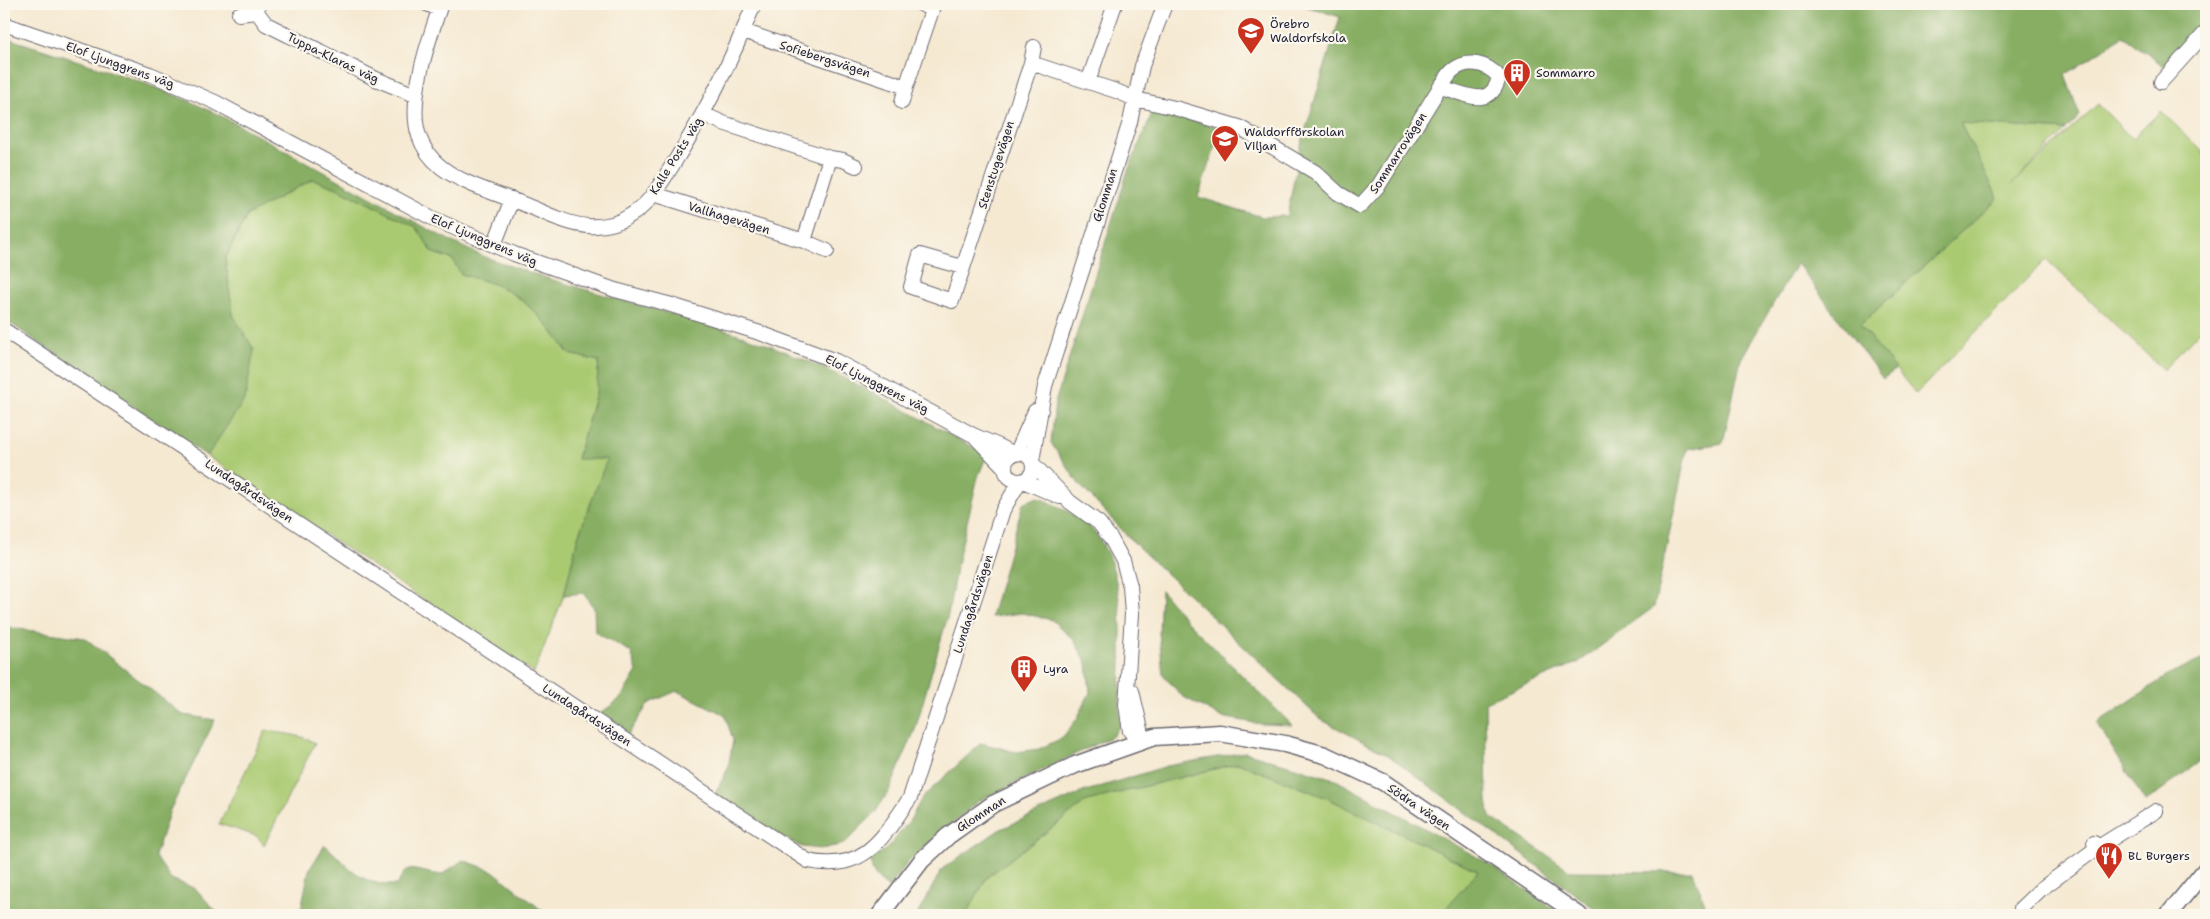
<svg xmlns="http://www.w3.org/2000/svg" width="2210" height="919" font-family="'Shantell Sans',sans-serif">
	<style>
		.green { fill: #aaca72; stroke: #667656 }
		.forest { fill: #87ae64; stroke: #546850 }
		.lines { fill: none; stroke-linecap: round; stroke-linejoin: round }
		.minor-casing { stroke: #6c6870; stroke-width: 16 }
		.major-casing { stroke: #6c6870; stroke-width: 19 }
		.minor { stroke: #fff; stroke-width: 14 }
		.major { stroke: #fff; stroke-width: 16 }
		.labels { text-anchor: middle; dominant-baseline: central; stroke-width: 4.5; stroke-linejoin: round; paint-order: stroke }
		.poi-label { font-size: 12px; fill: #22223b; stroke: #fbf7ec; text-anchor: start }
		.street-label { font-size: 12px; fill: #22223b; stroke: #fbf7ec }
	</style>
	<rect width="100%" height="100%" fill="#fbf7ec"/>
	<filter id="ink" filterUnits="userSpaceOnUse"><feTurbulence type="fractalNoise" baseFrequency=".02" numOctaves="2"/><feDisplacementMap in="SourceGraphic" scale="10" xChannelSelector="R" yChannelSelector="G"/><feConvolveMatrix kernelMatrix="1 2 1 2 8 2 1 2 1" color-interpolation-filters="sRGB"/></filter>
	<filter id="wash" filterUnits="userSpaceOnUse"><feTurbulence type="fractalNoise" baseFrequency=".0096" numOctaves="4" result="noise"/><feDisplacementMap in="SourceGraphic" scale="20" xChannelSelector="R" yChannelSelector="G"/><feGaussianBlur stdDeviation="1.12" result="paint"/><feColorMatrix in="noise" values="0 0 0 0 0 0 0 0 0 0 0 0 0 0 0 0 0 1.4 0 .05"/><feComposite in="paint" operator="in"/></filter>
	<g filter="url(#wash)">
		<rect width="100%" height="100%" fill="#f5e9d2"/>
		<path class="green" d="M2098 104 2132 139 2161 111 2206 155V324L2163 370 2046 259 1916 394 1860 325 1998 198 1960 123 2066 130 2012 184Z
			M313 179 337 188 417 227 433 253 452 259 461 274C476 279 493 282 506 290 532 304 553 331 569 354L599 361 596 394 577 458 608 459 578 537 564 595 534 673 207 456 216 441 254 350 233 315 225 259 247 215Z
			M266 730C284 735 298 733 315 743L264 845 257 836 219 824Z
			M1238 763 1327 798 1478 871 1543 915H966L987 877 1087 801Z"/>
		<path class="forest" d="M1299 4H2206V23L2168 69 2123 36 2065 75 2080 116 2066 130 1960 123 1998 198 1860 325 1896 369 1883 379 1797 263 1741 359 1723 443 1687 449 1654 607 1579 662 1485 702 1487 801 1490 817 1571 871 1693 872 1709 915H1603L1388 755 1320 719 1134 543 1079 484 1051 443 1055 403 1127 173 1153 111 1222 128 1198 197 1262 217 1287 216 1300 148 1340 17Z
			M4 37C80 62 160 84 231 121 285 150 338 180 392 209 423 226 455 245 488 258 570 289 657 307 741 335 828 364 907 411 987 455L978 477 956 568 948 615 915 730 890 789 875 813 844 844 821 849 802 847 778 835 715 794 728 768 733 740 725 715 677 691 649 703 627 736 597 716 621 698 637 671 631 652 595 632 594 608 583 593 564 595 578 537 607 459H577L596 394 599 361 569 354C553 331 532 304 506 290 493 282 476 279 461 274L452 259 433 253 416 227 337 188 313 179 247 215 225 259 233 315 254 350 245 399 207 456 4 319Z
			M1038 497C1054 504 1071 512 1085 523 1135 564 1118 667 1120 725L1113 736 978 801 907 863 889 888C879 880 870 874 871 860L889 847 910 820 922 798 981 743 1016 752 1039 749 1062 738 1077 719 1090 692 1087 663 1074 640 1052 620 1022 613 991 617 1023 503Z
			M1161 590 1186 620 1292 725 1261 724 1221 717 1182 696 1163 675 1159 632Z
			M4 627 85 638 183 715 215 720 170 810 155 856 171 879 196 889 219 915H4Z
			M2206 658V757L2145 802 2097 723 2173 672Z
			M1245 752 1334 779 1488 863 1562 915H1440L1478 871 1327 798 1238 763 1087 801 987 877 966 915H917L942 869 999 830 1083 792 1167 766Z
			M325 845C350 867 361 886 397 885L405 871 410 869 441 875 463 860 493 871 544 912 542 915H297L301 909 309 870Z"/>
	</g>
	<g filter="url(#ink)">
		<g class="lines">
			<defs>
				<path id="minor" d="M258 4 257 12 266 24 376 79 415 95
					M427 4 439 9
					M441 4C429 39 407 101 419 136 423 148 431 159 441 167 464 185 496 193 523 204 544 212 565 224 588 226 603 227 618 224 631 215 650 204 660 184 672 166 704 115 732 60 754 4
					M239 14 257 12
					M4 24 150 74 215 102 434 219 514 254 615 290 668 304 760 333 836 361 973 435 999 446 1014 454
					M743 31 906 87 932 10 921 4
					M1031 63 1034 47
					M1088 82 1115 4
					M2161 82 2206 32
					M902 102 906 87
					M830 158 843 160 856 166
					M654 194 804 241 830 158 723 123 703 114
					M804 241 827 251
					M494 245 512 199
					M962 267 920 255 911 287 952 301 1031 63 1116 91 1135 99 1175 108 1239 127 1315 172 1338 193 1360 206 1379 185 1440 87C1462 92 1491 112 1499 77 1487 63 1467 58 1452 71 1448 75 1444 82 1440 87
					M4 330 808 861C864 873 882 839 910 798L1003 510 1020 481
					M977 439 1004 467
					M1005 467a14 14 0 1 1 28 0a14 14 0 1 1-28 0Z
					M1016 454 1035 411
					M1032 461 1045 386 1130 122 1142 66 1165 4
					M1033 464 1070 502 1099 523 1111 539 1123 561 1130 586 1132 614 1126 705 1130 731 1140 743
					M1023 481 1060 497
					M1132 691 1141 729 1140 743
					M2094 843 2097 848 2156 811
					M2021 915V908L2041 889 2097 848"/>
				<path id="major" d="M880 915 922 860 948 836 993 804 1075 765 1154 737 1220 733 1285 744 1325 755 1383 782 1579 915
					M2168 915 2206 869"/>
			</defs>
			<use href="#minor" class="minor-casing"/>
			<use href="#major" class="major-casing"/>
			<use href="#minor" class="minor"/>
			<use href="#major" class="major"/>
		</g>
	</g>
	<defs>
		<symbol id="school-pin" viewBox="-11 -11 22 30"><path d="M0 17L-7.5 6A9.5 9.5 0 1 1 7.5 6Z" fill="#c8321e" stroke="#fbf7ec"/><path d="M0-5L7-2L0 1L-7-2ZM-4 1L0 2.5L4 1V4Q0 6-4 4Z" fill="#fff"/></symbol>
		<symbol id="building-pin" viewBox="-11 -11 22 30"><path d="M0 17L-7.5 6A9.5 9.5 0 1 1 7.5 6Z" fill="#c8321e" stroke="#fbf7ec"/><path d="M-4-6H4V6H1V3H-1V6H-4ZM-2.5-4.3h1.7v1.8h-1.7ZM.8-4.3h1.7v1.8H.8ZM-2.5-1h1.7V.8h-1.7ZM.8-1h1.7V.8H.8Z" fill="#fff"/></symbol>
		<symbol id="restaurant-pin" viewBox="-11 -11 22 30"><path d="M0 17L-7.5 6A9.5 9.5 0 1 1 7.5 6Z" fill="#c8321e" stroke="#fbf7ec"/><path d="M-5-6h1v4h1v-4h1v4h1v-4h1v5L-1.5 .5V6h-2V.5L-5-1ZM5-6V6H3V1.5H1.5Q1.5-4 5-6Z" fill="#fff"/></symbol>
	</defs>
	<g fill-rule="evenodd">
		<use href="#school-pin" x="1235" y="15" width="32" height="43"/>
		<use href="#building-pin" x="1501" y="57" width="32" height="43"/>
		<use href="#school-pin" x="1209" y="123" width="32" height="43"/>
		<use href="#building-pin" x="1008" y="653" width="32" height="43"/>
		<use href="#restaurant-pin" x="2093" y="840" width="32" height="43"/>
	</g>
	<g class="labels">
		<g class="poi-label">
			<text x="1270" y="24">Örebro<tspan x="1270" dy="14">Waldorfskola</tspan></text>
			<text x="1536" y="73">Sommarro</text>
			<text x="1244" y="132">Waldorfförskolan<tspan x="1244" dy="14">Viljan</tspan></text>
			<text x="1043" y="669">Lyra</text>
			<text x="2128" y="856">BL Burgers</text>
		</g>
		<g class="street-label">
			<text transform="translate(333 58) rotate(26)">Tuppa-Klaras väg</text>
			<text transform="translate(825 59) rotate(18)">Sofiebergsvägen</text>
			<text transform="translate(120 65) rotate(20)">Elof Ljunggrens väg</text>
			<text transform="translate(1398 153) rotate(-57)">Sommarrovägen</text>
			<text transform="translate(676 156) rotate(-58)">Kalle Posts väg</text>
			<text transform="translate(996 165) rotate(-72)">Stenstugevägen</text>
			<text transform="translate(1105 195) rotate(-72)">Glomman</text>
			<text transform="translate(729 218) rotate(17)">Vallhagevägen</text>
			<text transform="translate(484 240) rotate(23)">Elof Ljunggrens väg</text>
			<text transform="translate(877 384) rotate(27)">Elof Ljunggrens väg</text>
			<text transform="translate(249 491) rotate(34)">Lundagårdsvägen</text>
			<text transform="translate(973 604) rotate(-72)">Lundagårdsvägen</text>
			<text transform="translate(587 715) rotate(33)">Lundagårdsvägen</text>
			<text transform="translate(1419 807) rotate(34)">Södra vägen</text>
			<text transform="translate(981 814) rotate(-33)">Glomman</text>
		</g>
	</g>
	<rect width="2210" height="919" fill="none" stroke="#fbf7ec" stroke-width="20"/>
</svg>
